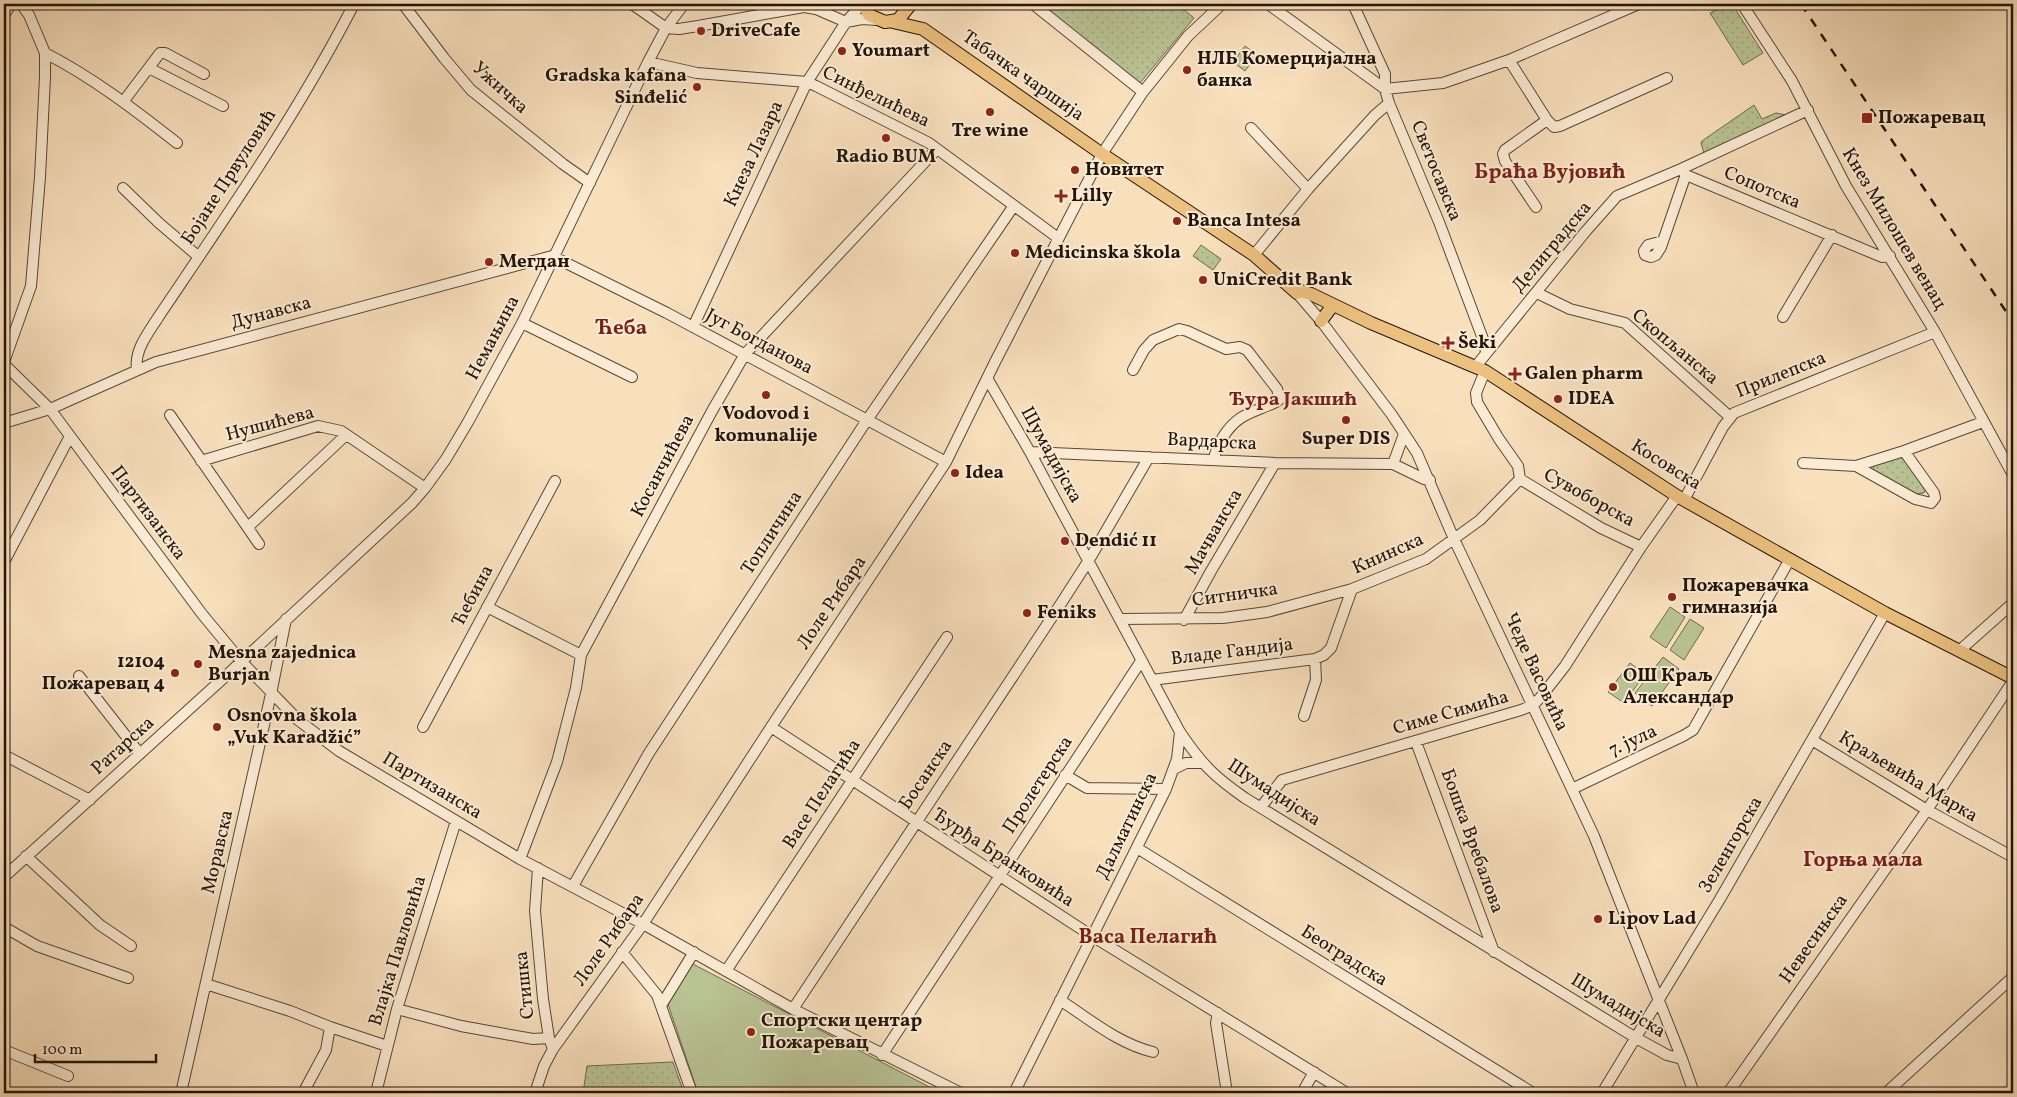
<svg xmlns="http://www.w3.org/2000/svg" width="2017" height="1097" font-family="Vollkorn,serif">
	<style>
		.park { fill: url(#park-dots); stroke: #6e6c4e }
		.pitch { fill: #b9c394; stroke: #6e6c4e }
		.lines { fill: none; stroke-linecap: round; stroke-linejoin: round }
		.minor-casing { stroke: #584736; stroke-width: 12 }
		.major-casing { stroke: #221409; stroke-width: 14 }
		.minor { stroke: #fbebd4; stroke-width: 10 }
		.major { stroke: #ecc07e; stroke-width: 12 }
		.rail { stroke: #221409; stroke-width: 2.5; stroke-dasharray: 9 9; stroke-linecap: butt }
		.poi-dot { fill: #8f2418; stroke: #fbebd4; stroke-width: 2 }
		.labels { text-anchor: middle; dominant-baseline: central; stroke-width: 4; stroke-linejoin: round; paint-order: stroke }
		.poi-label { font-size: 19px; font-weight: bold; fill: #221409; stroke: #fbebd4; text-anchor: start }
		.street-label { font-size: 19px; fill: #221409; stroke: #fbebd4 }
		.neighbourhood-label { font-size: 20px; font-weight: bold; fill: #7a1f14; stroke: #fbebd4 }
		.quarter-label { font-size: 21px; font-weight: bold; fill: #7a1f14; stroke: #fbebd4 }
	</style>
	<defs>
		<pattern id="park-dots" width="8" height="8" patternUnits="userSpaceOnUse" patternTransform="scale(1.25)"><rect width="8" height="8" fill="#b9c394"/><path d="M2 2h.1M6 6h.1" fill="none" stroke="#9fa77e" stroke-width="1.8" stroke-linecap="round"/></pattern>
	</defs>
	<rect width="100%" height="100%" fill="#f9e0bd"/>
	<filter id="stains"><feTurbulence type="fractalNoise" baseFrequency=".004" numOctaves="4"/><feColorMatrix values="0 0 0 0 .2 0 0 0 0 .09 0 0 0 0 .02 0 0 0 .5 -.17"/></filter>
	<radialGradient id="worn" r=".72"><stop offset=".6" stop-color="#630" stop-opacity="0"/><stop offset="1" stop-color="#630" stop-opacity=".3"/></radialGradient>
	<path class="park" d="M1039 4H1177L1194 18 1140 83Z
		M1728 4H1732L1763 53 1743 65 1710 13Z
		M1754 105 1762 119 1776 113 1786 115 1704 153 1701 143 1702 141Z
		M1201 245 1221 259 1213 270 1193 256Z
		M1900 457 1903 458 1925 490 1924 493 1916 494 1873 470 1874 464Z
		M673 1062 684 1093H583L587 1066Z"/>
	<path class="pitch" d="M1245 46 1257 55 1245 71 1233 62Z
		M1670 607 1685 617 1666 648 1650 637Z
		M1690 619 1704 628 1684 660 1670 650Z
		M1663 657 1679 669 1652 706 1635 693Z
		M1630 663 1645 674 1624 703 1608 692Z
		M691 963 941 1093H698L668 1004Z"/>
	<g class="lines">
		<defs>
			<path id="minor" d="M403 4 444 58 471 90 563 164 590 183
				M632 4 666 28
				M1033 4 1143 92
				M1268 4 1385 89 1443 83 1509 60 1639 4
				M1353 4 1385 74V89L1389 103 1439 222 1483 339 1486 352
				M1742 4 1792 81 1846 186 1935 332 2013 475
				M4 15 11 4
				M666 28 679 29 698 26 804 7 816 9 846 22 862 19 877 20
				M45 53C92 77 135 110 177 143
				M1509 60 1547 120 1505 150 1503 154 1505 161 1536 207
				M648 62 697 73 807 82 816 86 929 143 1058 238
				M149 68 223 106
				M123 102 160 53H165L204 74
				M1547 120 1554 127 1560 126 1667 78
				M1251 128 1308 189
				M1681 169 1686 175 1882 257 1890 256
				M123 188 159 223 199 257
				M1663 241 1648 245 1644 251 1645 255 1651 257 1656 255 1661 247 1684 180 1686 175
				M1254 255 1308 189 1375 115 1389 103
				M1297 293 1321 321 1392 415 1417 453 1454 539 1594 836 1682 1059 1694 1093
				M1537 293 1570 309 1625 323 1730 417
				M1783 317 1832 235
				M522 323 632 377
				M693 327 807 82 846 22 862 4
				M4 362 31 286 40 177 45 77V53L29 15 21 4
				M4 364 50 409 202 614 241 661 298 720 339 751 520 859 643 924 793 1009 961 1093
				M1476 366 1586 231 1617 196 1681 169 1808 110
				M137 369C134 350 149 332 159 316 227 215 298 113 354 4
				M1133 370 1144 350 1153 340 1179 329 1187 331 1226 349 1240 347 1247 350 1277 389 1280 399 1276 402C1253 413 1238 413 1223 437 1219 444 1215 451 1214 459
				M987 378 1030 452 1180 732C1201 763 1213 776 1245 798L1636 1038 1667 1055 1682 1059
				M170 415 259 544
				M4 423 50 409 156 362 552 256 667 313 946 462
				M1030 452 1275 463 1393 464 1424 479 1430 480
				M201 461 318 426 341 431 425 488
				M1803 463 1856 466 1904 451 1983 422
				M1393 464 1404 434
				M1856 466 1915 499 1931 503 1935 498 1934 493 1904 451
				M1520 479 1601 528 1641 547
				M1684 500 1723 427 1734 413 1935 332
				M248 527 346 435
				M4 562 70 436
				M487 607 581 655
				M1121 619 1223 618 1267 612 1352 589
				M1184 620 1211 571 1275 463
				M1959 651 2013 603
				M79 676 140 754
				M1152 680 1315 659
				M1304 716 1316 680 1315 659 1324 655 1331 648 1352 589 1426 559 1480 520 1520 479 1518 466 1499 439 1477 402 1476 393 1485 371
				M423 727 555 481
				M771 727 1092 936 1347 1093
				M1812 740 1927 810 2013 857
				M1416 742 1494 952
				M4 755 90 800
				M1174 769 1186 763H1201
				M1065 775 1087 788 1166 789
				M1572 789 1683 736 1693 730 1790 559
				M1261 807 1282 780 1521 710 1533 705 1540 698 1565 666 1641 547 1677 496
				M1137 848 1533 1093
				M26 856 100 925 131 946
				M520 859 557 762 576 688 581 655 712 411 745 354 937 149
				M538 868 535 911 543 999 549 1038 553 1049
				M4 877 228 674 412 503 425 488 446 459 468 422 522 323 648 62 666 28 684 4
				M573 886 649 753 867 420 1013 207
				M4 927 37 946 128 978
				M622 952 657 995 692 1093
				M726 971 947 637
				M206 984 290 1011 330 1027 387 1046
				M1060 1000C1089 1019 1119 1044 1153 1052
				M662 1004 694 952
				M397 1009 461 1026 533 1039 549 1038
				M793 1009 1060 605 1089 560 1149 457
				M1218 1013 1216 1023 1227 1093
				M4 1050 68 1076
				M882 1055 1141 661
				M181 1093 271 694 286 619
				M303 1093 326 1050 330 1027
				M376 1093 397 1009 456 821
				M535 1093 544 1066 553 1049 643 924 771 727 946 462 995 362 1102 154 1143 92 1188 36 1222 4
				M1014 1093 1166 789 1177 759 1180 732
				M1302 1093 1314 1072
				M1602 1093 1720 899 1885 613
				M1728 1093 1927 810 2013 681
				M1886 1093 2013 977"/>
			<path id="major" d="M868 4 866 9 869 15 885 22 898 20 911 4
				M893 22 923 29 1102 154 1254 255 1297 293 1301 291 1311 294 1371 323 1485 371 1677 496 1885 613 2013 678
				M1321 321 1333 305"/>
		</defs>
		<use href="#minor" class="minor-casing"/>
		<use href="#major" class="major-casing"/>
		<use href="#minor" class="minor"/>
		<use href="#major" class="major"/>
		<path class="rail" d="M1801 4 2013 322"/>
	</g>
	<g class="poi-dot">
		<circle cx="701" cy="31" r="5"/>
		<circle cx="842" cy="51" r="5"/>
		<circle cx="1187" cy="70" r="5"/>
		<circle cx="697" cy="87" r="5"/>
		<circle cx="990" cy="112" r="5"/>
		<rect x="1861" y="112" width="12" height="12" rx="2.5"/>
		<circle cx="886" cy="138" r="5"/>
		<circle cx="1075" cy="170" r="5"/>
		<path d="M1058.5 188.5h5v5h5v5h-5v5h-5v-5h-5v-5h5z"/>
		<circle cx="1177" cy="221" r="5"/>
		<circle cx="1015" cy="253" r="5"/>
		<circle cx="489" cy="262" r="5"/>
		<circle cx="1203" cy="280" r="5"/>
		<path d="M1445.5 335.5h5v5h5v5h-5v5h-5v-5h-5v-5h5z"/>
		<path d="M1512.5 366.5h5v5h5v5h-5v5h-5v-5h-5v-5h5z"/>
		<circle cx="766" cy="395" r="5"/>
		<circle cx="1558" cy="399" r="5"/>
		<circle cx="1346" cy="420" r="5"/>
		<circle cx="955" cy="473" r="5"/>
		<circle cx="1065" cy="541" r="5"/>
		<circle cx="1672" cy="597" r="5"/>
		<circle cx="1027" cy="613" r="5"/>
		<circle cx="198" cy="664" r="5"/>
		<circle cx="175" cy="673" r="5"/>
		<circle cx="1613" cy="687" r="5"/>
		<circle cx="217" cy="727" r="5"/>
		<circle cx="1598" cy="919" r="5"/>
		<circle cx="751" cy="1032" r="5"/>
	</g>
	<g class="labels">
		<g class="poi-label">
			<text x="711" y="31">DriveCafe</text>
			<text x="852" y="51">Youmart</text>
			<text x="1197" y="59">НЛБ Комерцијална<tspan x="1197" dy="22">банка</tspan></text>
			<text x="687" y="76" text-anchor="end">Gradska kafana<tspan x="687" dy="22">Sinđelić</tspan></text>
			<text x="1878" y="118">Пожаревац</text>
			<text x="990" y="131" text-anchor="middle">Tre wine</text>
			<text x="886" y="157" text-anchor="middle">Radio BUM</text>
			<text x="1085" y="170">Новитет</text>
			<text x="1071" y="196">Lilly</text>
			<text x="1187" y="221">Banca Intesa</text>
			<text x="1025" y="253">Medicinska škola</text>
			<text x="499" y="262">Мегдан</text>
			<text x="1213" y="280">UniCredit Bank</text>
			<text x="1458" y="343">Šeki</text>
			<text x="1525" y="374">Galen pharm</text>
			<text x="1568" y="399">IDEA</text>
			<text x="766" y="414" text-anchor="middle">Vodovod i<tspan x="766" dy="22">komunalije</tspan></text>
			<text x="1346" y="439" text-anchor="middle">Super DIS</text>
			<text x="965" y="473">Idea</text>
			<text x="1075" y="541">Dendić 11</text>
			<text x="1682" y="586">Пожаревачка<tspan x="1682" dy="22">гимназија</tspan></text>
			<text x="1037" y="613">Feniks</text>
			<text x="208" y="653">Mesna zajednica<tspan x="208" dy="22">Burjan</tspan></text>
			<text x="165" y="662" text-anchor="end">12104<tspan x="165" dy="22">Пожаревац 4</tspan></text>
			<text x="1623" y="676">ОШ Краљ<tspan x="1623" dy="22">Александар</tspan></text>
			<text x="227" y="716">Osnovna škola<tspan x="227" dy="22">„Vuk Karadžić”</tspan></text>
			<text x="1608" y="919">Lipov Lad</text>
			<text x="761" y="1021">Спортски центар<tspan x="761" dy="22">Пожаревац</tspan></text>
		</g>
		<g class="street-label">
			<text transform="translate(1023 76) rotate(35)">Табачка чаршија</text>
			<text transform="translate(500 88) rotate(42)">Ужичка</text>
			<text transform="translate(876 97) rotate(26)">Синђелићева</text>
			<text transform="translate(754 154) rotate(-65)">Кнеза Лазара</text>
			<text transform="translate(1436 171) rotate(68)">Светосавска</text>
			<text transform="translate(229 177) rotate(-57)">Бојане Првуловић</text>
			<text transform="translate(1762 188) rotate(23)">Сопотска</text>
			<text transform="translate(1894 229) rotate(59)">Кнез Милошев венац</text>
			<text transform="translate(1552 247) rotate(-50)">Делиградска</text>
			<text transform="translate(271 313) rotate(-15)">Дунавска</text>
			<text transform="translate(493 338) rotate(-62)">Немањина</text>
			<text transform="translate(759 342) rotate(28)">Југ Богданова</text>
			<text transform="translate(1675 347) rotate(40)">Скопљанска</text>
			<text transform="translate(1781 375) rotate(-22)">Прилепска</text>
			<text transform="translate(270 424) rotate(-15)">Нушићева</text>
			<text transform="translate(1212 442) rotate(3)">Вардарска</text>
			<text transform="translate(1051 455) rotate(61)">Шумадијска</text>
			<text transform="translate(1666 465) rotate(32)">Косовска</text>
			<text transform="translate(663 466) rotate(-62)">Косанчићева</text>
			<text transform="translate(1589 498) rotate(29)">Сувоборска</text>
			<text transform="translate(148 513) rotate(53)">Партизанска</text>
			<text transform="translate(1214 532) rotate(-60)">Мачванска</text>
			<text transform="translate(772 533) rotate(-57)">Топличина</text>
			<text transform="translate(1388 554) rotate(-24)">Книнска</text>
			<text transform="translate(1235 595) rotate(-8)">Ситничка</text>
			<text transform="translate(473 596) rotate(-62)">Ћебина</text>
			<text transform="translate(832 603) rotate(-56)">Лоле Рибара</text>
			<text transform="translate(1232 652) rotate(-7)">Владе Гандија</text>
			<text transform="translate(1536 672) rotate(65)">Чеде Васовића</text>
			<text transform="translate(1451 713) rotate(-16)">Симе Симића</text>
			<text transform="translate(1633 741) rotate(-25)">7. јула</text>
			<text transform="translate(123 746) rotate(-42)">Ратарска</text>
			<text transform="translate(926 775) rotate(-56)">Босанска</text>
			<text transform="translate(1908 777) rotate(31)">Краљевића Марка</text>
			<text transform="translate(1038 785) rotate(-57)">Пролетерска</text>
			<text transform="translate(432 786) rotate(31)">Партизанска</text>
			<text transform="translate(1274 793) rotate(33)">Шумадијска</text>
			<text transform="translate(822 794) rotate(-57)">Васе Пелагића</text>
			<text transform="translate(1127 826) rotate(-64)">Далматинска</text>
			<text transform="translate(1472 841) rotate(70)">Бошка Вребалова</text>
			<text transform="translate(1731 845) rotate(-60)">Зеленгорска</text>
			<text transform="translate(218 852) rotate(-77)">Моравска</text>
			<text transform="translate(1003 858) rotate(33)">Ђурђа Бранковића</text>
			<text transform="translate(1814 939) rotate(-55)">Невесињска</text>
			<text transform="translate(609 940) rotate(-55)">Лоле Рибара</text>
			<text transform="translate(398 951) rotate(-73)">Влајка Павловића</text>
			<text transform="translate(1344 956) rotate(32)">Београдска</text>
			<text transform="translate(525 985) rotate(-96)">Стишка</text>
			<text transform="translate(1618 1006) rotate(31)">Шумадијска</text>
		</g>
		<g class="neighbourhood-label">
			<text x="1293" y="400">Ђура Јакшић</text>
		</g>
		<g class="quarter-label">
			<text x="1550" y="172">Браћа Вујовић</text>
			<text x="621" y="328">Ћеба</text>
			<text x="1863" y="860">Горња мала</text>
			<text x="1148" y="937">Васа Пелагић</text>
		</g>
	</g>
	<rect width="2017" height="1097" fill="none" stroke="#f9e0bd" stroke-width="20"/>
	<rect x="5" y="5" width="2007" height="1087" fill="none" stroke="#221409" stroke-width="2.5"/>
	<rect x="10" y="10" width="1997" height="1077" fill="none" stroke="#221409"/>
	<path d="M35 1054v8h121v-8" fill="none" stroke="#221409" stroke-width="2.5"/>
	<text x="42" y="1054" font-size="15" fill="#221409" stroke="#fbebd4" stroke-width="4" paint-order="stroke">100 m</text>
	<rect width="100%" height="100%" filter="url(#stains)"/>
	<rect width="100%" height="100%" fill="url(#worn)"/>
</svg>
